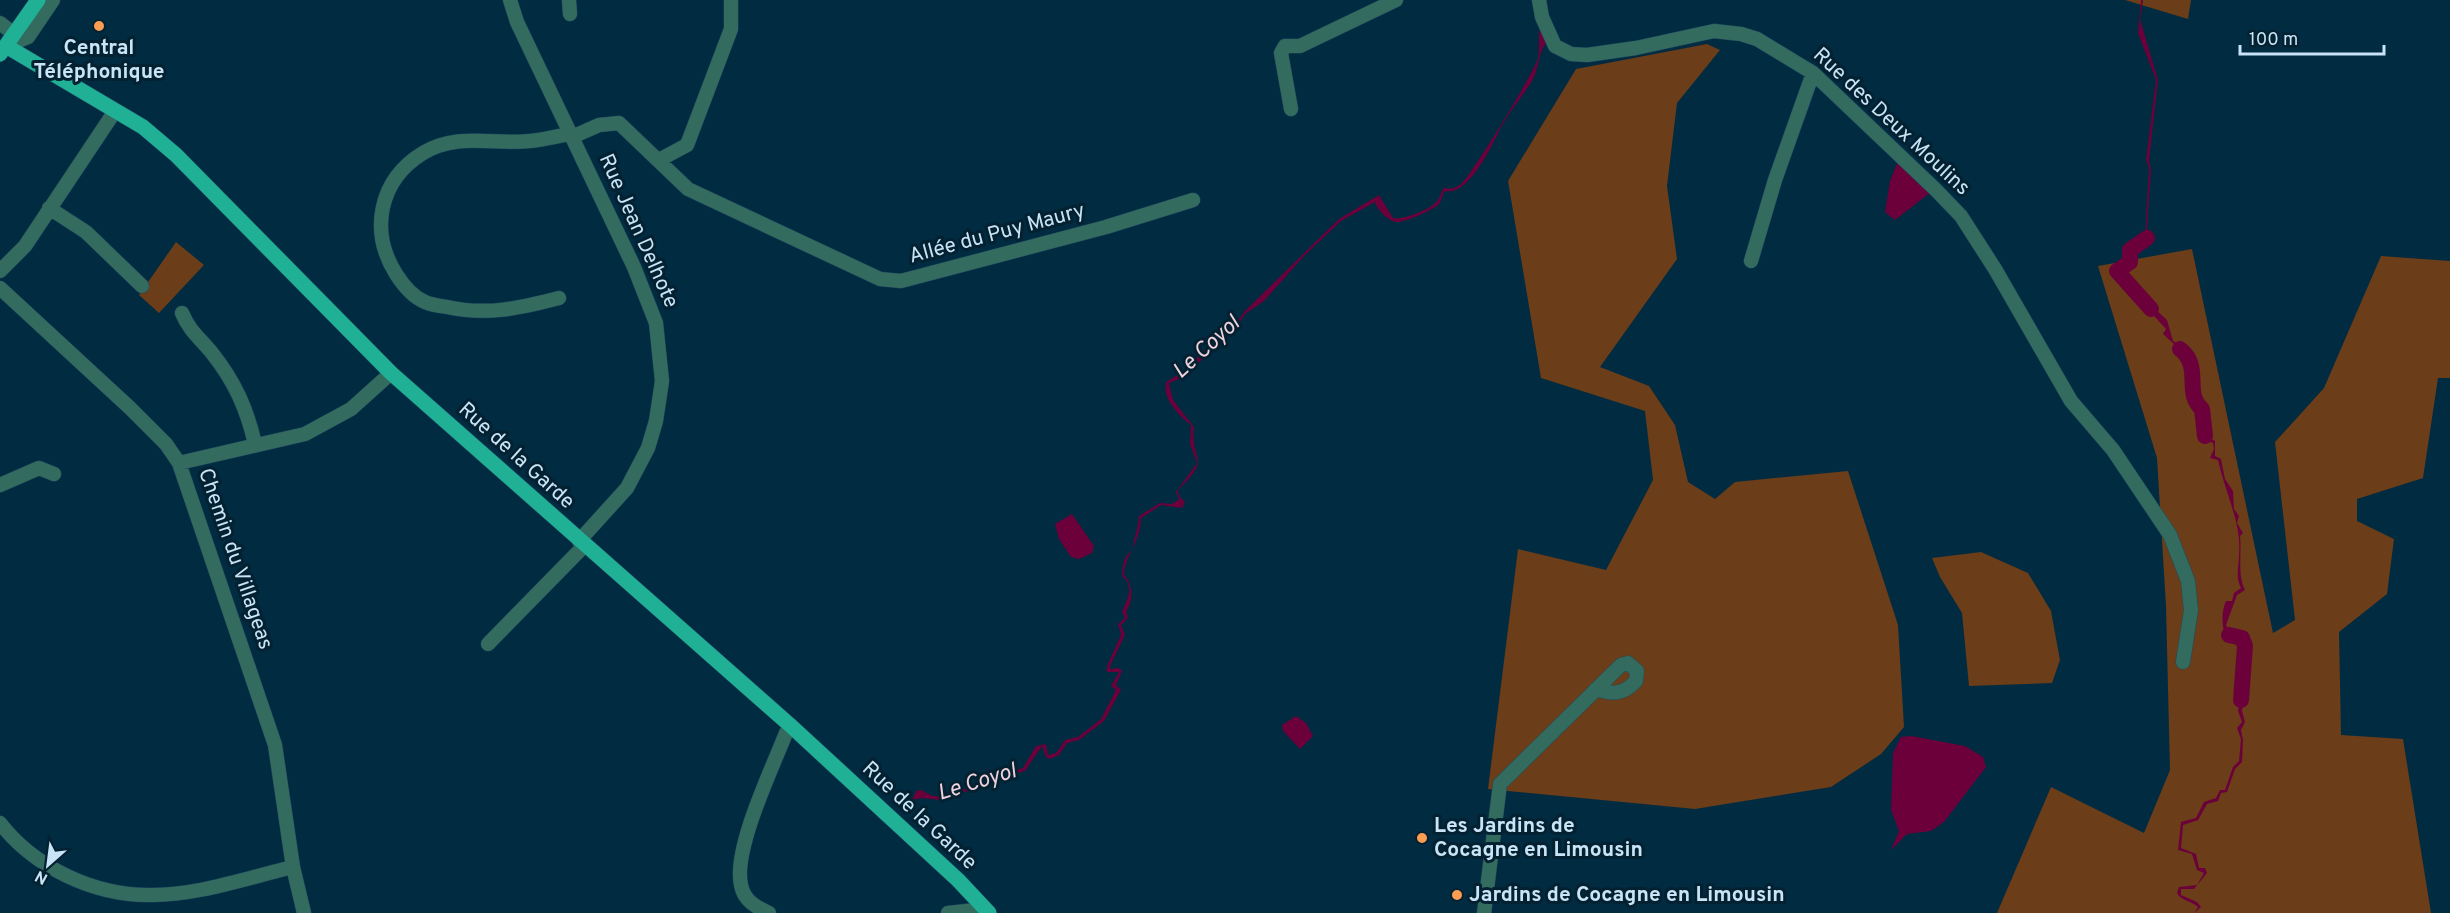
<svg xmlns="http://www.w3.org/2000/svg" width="2450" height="913" font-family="Overpass,sans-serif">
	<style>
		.green { fill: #6b3d18 }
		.water { fill: #6c003b }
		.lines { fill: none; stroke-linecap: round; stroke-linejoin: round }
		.river { stroke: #6c003b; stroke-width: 16 }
		.minor-casing { stroke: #20495e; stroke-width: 15 }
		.major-casing { stroke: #20495e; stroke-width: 16 }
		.minor { stroke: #336c5f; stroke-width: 14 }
		.major { stroke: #1fb096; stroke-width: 15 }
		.poi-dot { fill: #fc9d53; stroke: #032131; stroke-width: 2 }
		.labels { text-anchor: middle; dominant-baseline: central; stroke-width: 6; stroke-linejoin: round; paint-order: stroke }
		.poi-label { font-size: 21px; font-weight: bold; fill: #c8e4f6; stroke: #032131; text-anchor: start }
		.street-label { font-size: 21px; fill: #c8e4f6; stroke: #032131 }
		.water-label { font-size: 22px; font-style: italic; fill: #f0d3dc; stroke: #032131 }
	</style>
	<rect width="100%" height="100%" fill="#002b41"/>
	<path class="green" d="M2125 0H2191L2188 19Z
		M1707 44 1720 50 1677 103 1667 186 1677 259 1600 367 1649 386 1675 425 1688 482 1715 499 1735 482 1848 471 1898 625 1904 727 1881 754 1831 787 1695 809 1488 789 1518 549 1606 570 1653 480 1645 411 1541 378 1508 181 1576 69Z
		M176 242 204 265 159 313 139 295Z
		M2192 249 2273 633 2295 620 2275 442 2324 388 2381 256 2450 261V378H2438L2423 478 2357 499V521L2394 539 2387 594 2339 632 2341 735 2403 739 2431 913H1997L2051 787 2144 833 2170 770 2166 606 2157 458 2098 266Z
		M1981 552 2028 573 2051 611 2060 660 2052 683 1969 686 1962 613 1940 577 1932 558Z"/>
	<path class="water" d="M2141 0H2143L2140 19 2158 80 2149 161 2151 169 2147 228 2149 239 2131 250H2128L2138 239 2145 236 2149 168 2146 160 2156 80 2138 33Z
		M1540 27 1546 43C1538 53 1539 69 1532 81 1522 97 1510 111 1501 127 1493 144 1468 198 1444 191 1443 195 1441 201 1439 204 1433 210 1404 223 1396 222 1388 221 1376 208 1375 202L1341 221 1304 256 1264 301 1245 314 1234 331 1181 378 1169 383 1173 400 1194 427C1190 463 1213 456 1178 490L1179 496 1185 502 1182 508 1161 505 1141 518C1140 544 1126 552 1124 575 1133 584 1134 601 1126 611L1128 618 1121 625 1125 635 1110 666V669L1119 668 1122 671 1116 685 1121 690 1104 721 1079 740 1067 743 1059 755 1050 759 1046 757 1042 746 1025 771 987 781 972 792 959 791 940 800 922 798 912 800 916 791 921 790C940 801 937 796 956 789 961 787 966 789 971 790L985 779 1023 768 1036 746 1046 744 1048 755 1056 753 1065 740 1078 737 1101 719 1116 690 1111 686 1119 672H1107V666L1121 635 1118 624 1125 618 1122 612C1127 600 1135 587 1122 576 1123 565 1123 557 1132 550 1134 538 1138 529 1139 516L1160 503 1171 504 1179 500 1176 492 1197 463 1190 444 1191 425C1179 415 1162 399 1166 382L1184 371 1218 336 1231 329 1246 310 1339 219 1379 195 1393 218C1401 221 1432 209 1437 201 1441 197 1440 192 1444 188 1450 190 1456 188 1461 184 1470 178 1535 71 1538 58 1540 47 1538 37 1540 27Z
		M1898 161 1931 192 1895 220 1885 212 1890 181Z
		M2129 258 2132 259 2121 273 2136 292 2167 320 2173 341 2186 347 2198 379 2194 383 2196 401 2203 408 2204 431 2207 437 2215 441V456L2221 459 2225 479 2233 491 2234 509 2239 516 2237 523 2243 533 2240 536C2242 553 2237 574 2245 590L2237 595 2226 625 2233 636 2245 635 2247 640 2245 646 2238 640 2225 636C2222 625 2221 612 2226 601H2232L2234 593 2241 588C2235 577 2239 567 2239 555 2242 523 2225 493 2218 460L2210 458 2214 449 2213 443 2205 440 2201 432 2200 409 2194 405 2192 390 2188 387V384L2193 380 2186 355 2163 334 2166 329 2114 272 2128 261Z
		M1072 514 1094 546 1092 553 1079 559 1071 557 1059 539 1055 524Z
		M2245 678 2242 711 2245 722 2241 730 2243 740 2242 762 2235 769 2227 792 2221 793 2218 801 2207 804 2198 820 2183 825 2181 848 2196 854 2199 868H2205L2207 873 2194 889H2181V895L2197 902 2201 907 2194 913 2198 907C2192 901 2181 901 2177 893L2179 887 2197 885 2204 873 2197 870 2192 854 2178 850 2181 822 2196 818 2204 802 2216 798 2220 790H2225L2233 767 2239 761 2241 739 2237 728 2242 722 2238 711 2242 679Z
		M1296 716 1306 723 1313 736 1300 749 1283 731 1282 725Z
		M1911 736 1965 746 1983 757 1986 767 1944 822 1931 831 1907 834 1891 850 1899 831 1891 810 1893 753 1901 737Z"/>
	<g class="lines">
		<path class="river" d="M2147 238 2130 250V262L2117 271 2151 309
			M2180 349C2203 367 2183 393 2202 409L2205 436
			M2229 635 2242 638 2245 646 2241 700"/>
		<defs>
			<path id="minor" d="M510 0 517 22 634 267 656 323 662 381 656 421 648 448 627 488 579 541
				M569 0 570 14
				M1539 0 1542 17 1555 46 1571 54 1587 55 1636 48 1714 31 1741 34 1757 39 1813 73 1936 190 1961 216 1995 269 2071 401 2113 450 2170 535 2188 581 2191 610 2183 662
				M0 23 14 34
				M6 46 28 37 53 0
				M1291 109 1281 53 1285 46H1300L1396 0
				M572 137 599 125 619 123 688 189 880 279 901 281 1106 227 1193 200
				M659 160 687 145 731 29V0
				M49 208 86 232 142 286
				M1751 261 1775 180 1813 73
				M0 271 25 246 115 111
				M0 288 130 408 166 444 179 463 275 745 293 867 304 913
				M559 298C520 308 487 316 447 307 440 306 431 305 425 302 413 297 403 285 396 274 369 231 379 180 423 153 457 132 494 145 530 141 544 140 557 136 570 134
				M182 313C190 332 200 338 212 353 235 382 247 409 255 444
				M179 463 305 434 351 409 391 373
				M0 485 39 468 54 474
				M488 644 584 546
				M0 823C34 867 93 895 148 895 196 896 246 878 293 867
				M769 913C756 907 744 901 741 885 733 849 772 769 786 733L791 726
				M948 913 985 909
				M1484 913 1500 784 1621 665 1628 663 1637 671 1636 681C1624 694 1613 695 1596 689"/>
			<path id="major" d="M6 46 143 127 176 155 391 373 791 726 958 880 989 913
				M0 54 38 0"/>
		</defs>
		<use href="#minor" class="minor-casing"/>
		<use href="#major" class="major-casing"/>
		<use href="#minor" class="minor"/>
		<use href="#major" class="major"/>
	</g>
	<g class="poi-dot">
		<circle cx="99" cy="26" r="6"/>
		<circle cx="1422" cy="838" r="6"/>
		<circle cx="1457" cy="895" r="6"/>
	</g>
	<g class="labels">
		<g class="poi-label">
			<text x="99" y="48" text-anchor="middle">Central<tspan x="99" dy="24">Téléphonique</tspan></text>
			<text x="1434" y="826">Les Jardins de<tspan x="1434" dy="24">Cocagne en Limousin</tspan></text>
			<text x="1469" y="895">Jardins de Cocagne en Limousin</text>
		</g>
		<g class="street-label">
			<text transform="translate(1891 122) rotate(43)">Rue des Deux Moulins</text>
			<text transform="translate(638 231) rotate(66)">Rue Jean Delhote</text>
			<text transform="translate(997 234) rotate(-15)">Allée du Puy Maury</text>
			<text transform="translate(516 456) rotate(42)">Rue de la Garde</text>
			<text transform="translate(235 559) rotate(71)">Chemin du Villageas</text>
			<text transform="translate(919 816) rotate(43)">Rue de la Garde</text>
		</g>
		<g class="water-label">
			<text transform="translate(1207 348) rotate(-42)">Le Coyol</text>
			<text transform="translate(977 783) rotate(-17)">Le Coyol</text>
		</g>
	</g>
	<g transform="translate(48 865) rotate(208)" stroke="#032131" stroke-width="4.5" paint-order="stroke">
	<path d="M0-4.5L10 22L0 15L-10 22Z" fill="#c8e4f6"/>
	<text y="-9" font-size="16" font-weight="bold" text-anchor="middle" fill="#c8e4f6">N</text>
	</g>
	<path d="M2240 45v9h144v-9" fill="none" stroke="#c8e4f6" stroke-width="3"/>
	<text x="2249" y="45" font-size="18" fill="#c8e4f6" stroke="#032131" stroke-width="4.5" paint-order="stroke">100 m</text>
</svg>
